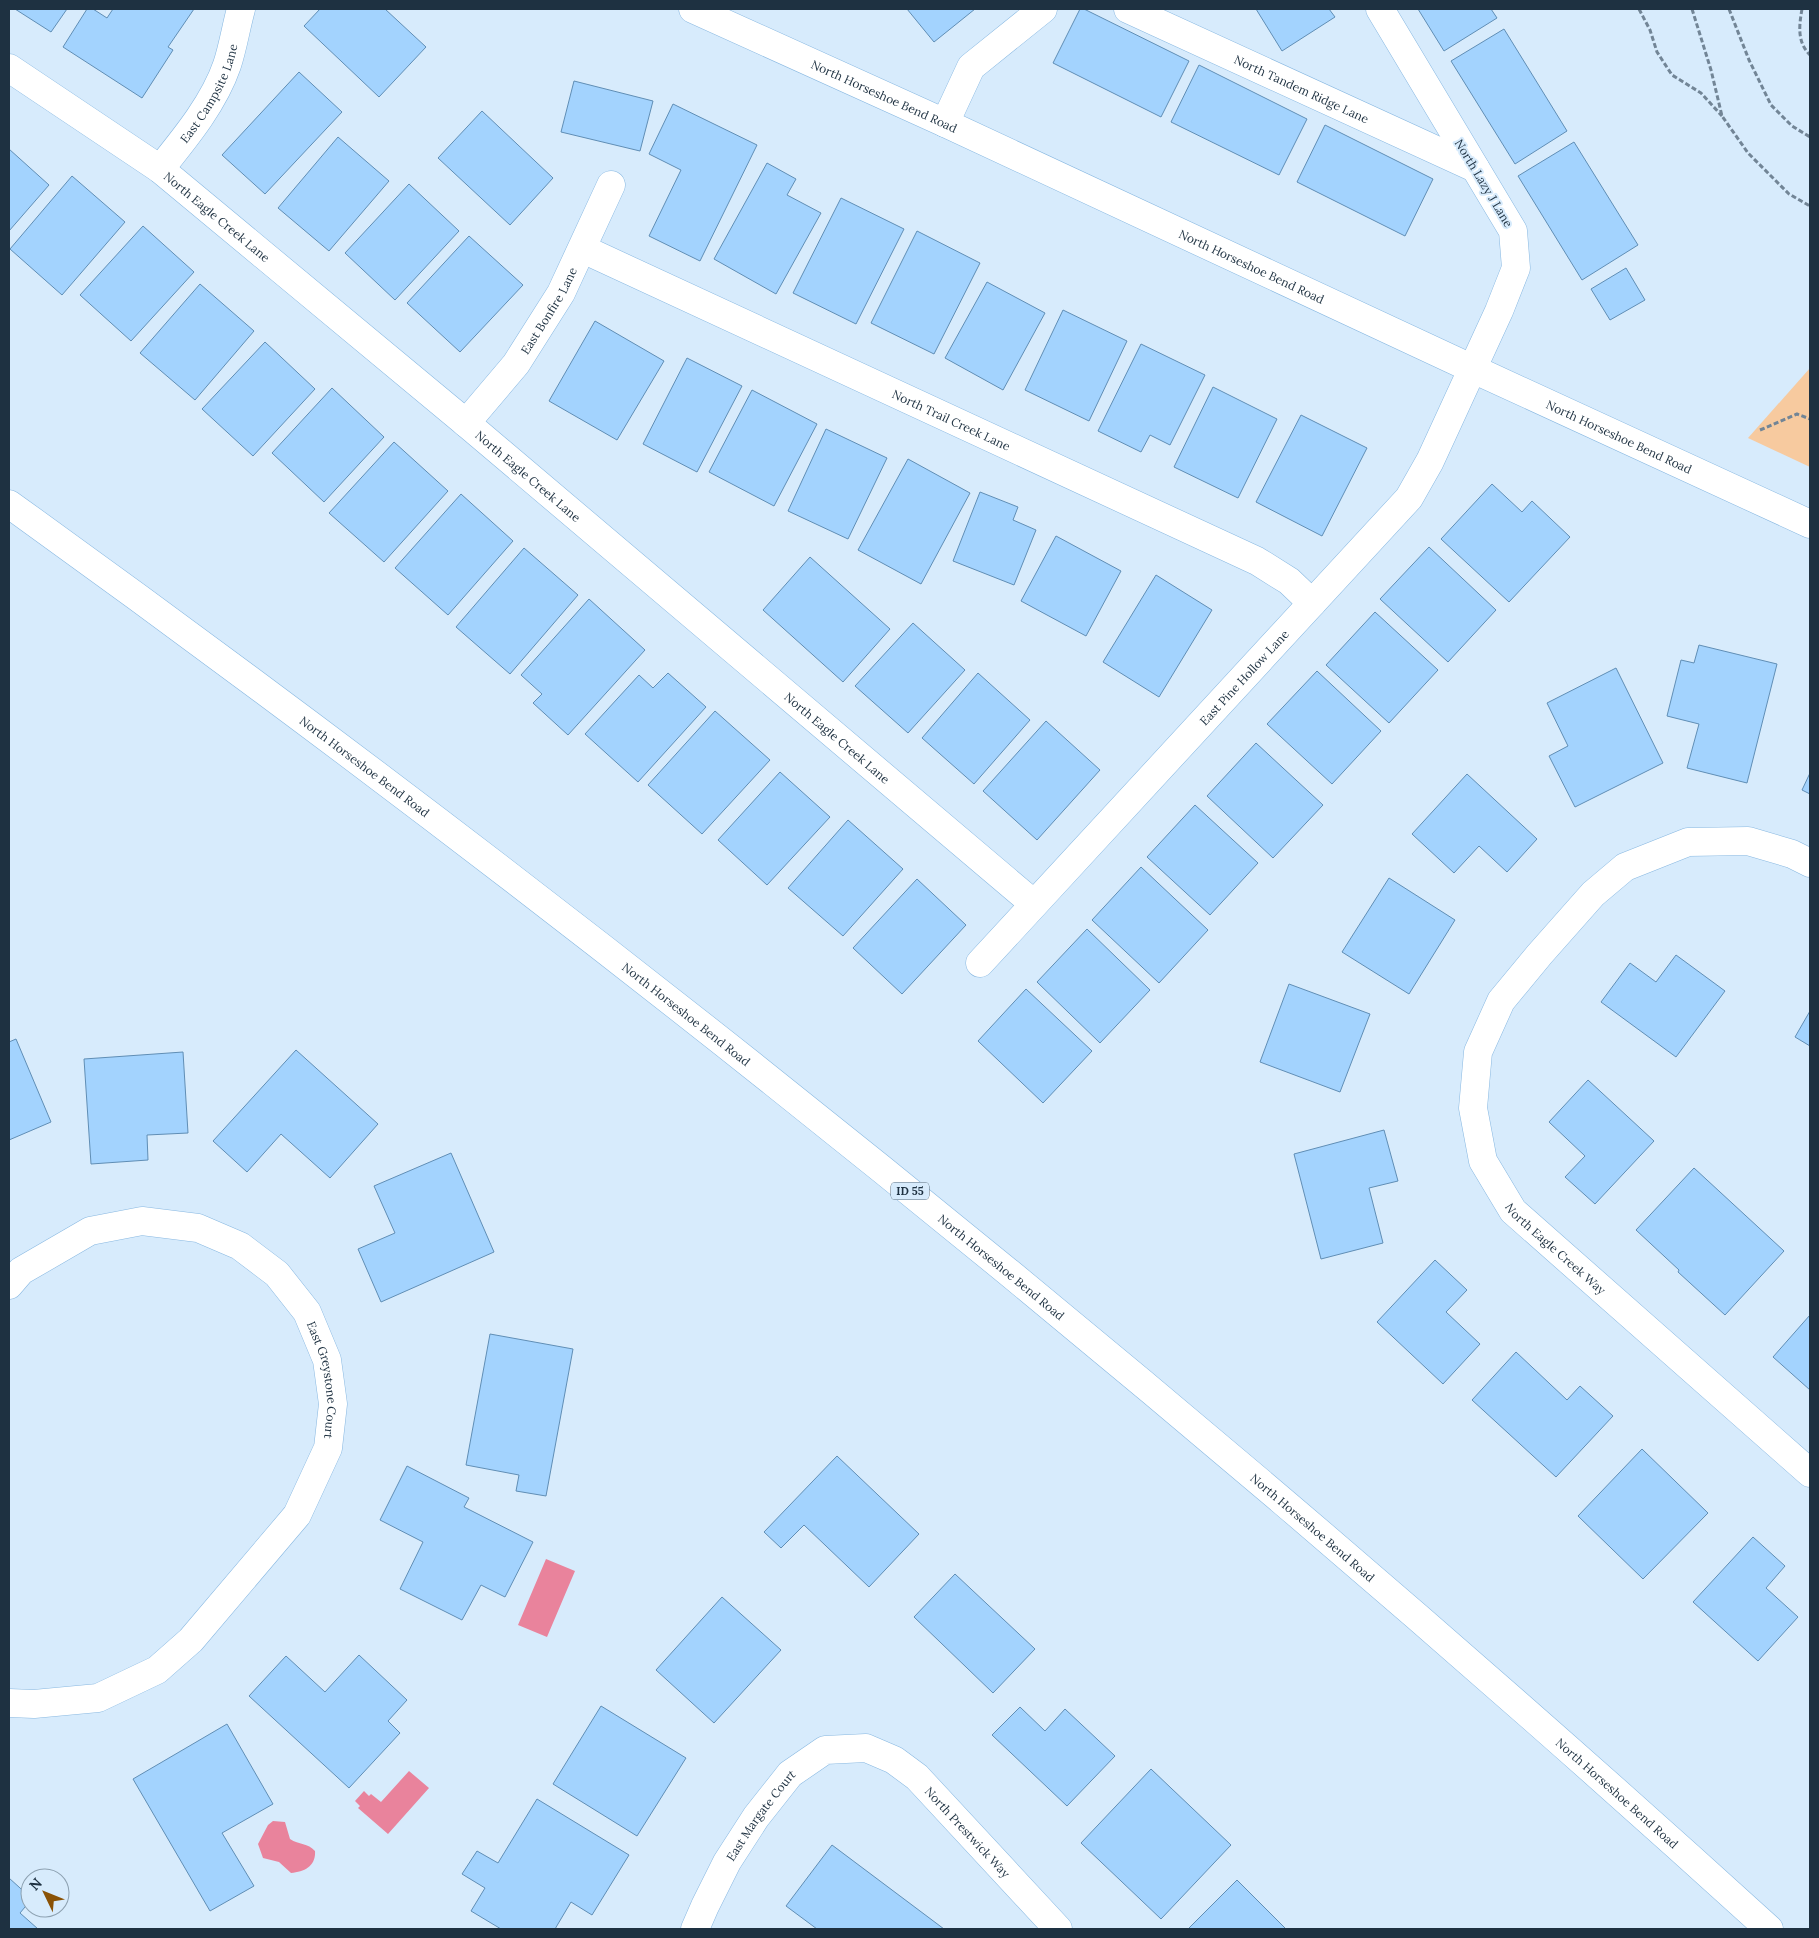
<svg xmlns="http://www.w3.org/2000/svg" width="1819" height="1938" font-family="Lora,serif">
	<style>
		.green { fill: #f7ca9f }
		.water { fill: #e9839c }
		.building { fill: #a3d3fe; stroke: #608eb5 }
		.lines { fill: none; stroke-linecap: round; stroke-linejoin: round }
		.minor-casing { stroke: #88b8e1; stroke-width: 29 }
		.highway-casing { stroke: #88b8e1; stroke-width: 29 }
		.path { stroke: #728596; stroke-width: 3; stroke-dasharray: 5 2.5; stroke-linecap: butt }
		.minor { stroke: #fff; stroke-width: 28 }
		.highway { stroke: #fff; stroke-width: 28 }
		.labels { text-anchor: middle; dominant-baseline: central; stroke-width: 4; stroke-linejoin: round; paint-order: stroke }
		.shield { fill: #d7ebfc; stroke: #566979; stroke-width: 1 }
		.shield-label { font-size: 11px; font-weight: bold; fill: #1e3141 }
		.street-label { font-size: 12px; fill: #1e3141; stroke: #d7ebfc }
	</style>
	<rect width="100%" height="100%" fill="#d7ebfc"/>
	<path class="green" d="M1810 368V467L1748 438Z"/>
	<path class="water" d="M546 1559 575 1571 547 1637 518 1625Z
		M409 1771 429 1788 388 1834 358 1808 360 1806 355 1801 364 1791 369 1796 371 1794 381 1802Z
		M273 1821 285 1822 290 1839C299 1845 308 1843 315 1851 316 1866 305 1872 291 1873L279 1862 263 1858 258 1844 268 1825Z"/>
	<path class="building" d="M15 9H67L51 32Z
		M87 9H93L107 18 113 9H194L168 47 173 50 142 98 63 47Z
		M320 9H385L426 47 379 97 304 26Z
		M907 9H975L934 42Z
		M1080 9H1084L1189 61 1161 117 1053 63Z
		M1256 9H1329L1335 17 1282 51Z
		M1418 9H1491L1497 18 1444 51Z
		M1504 29 1567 131 1515 164 1451 61Z
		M1199 65 1307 119 1279 175 1171 122Z
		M299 72 342 112 265 194 222 155Z
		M574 81 653 101 640 151 561 132Z
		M673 104 757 145 700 261 649 236 681 170 649 154Z
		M482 111 553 178 510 225 438 158Z
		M1325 125 1433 179 1405 236 1297 182Z
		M338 137 389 181 329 251 278 208Z
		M1574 142 1638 245 1582 280 1518 176Z
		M9 149 49 185 9 231Z
		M767 163 796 179 787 195 821 213 776 294 714 259Z
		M72 176 125 222 62 295 10 249Z
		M409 184 459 231 395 300 345 253Z
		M841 198 904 229 856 324 793 293Z
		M143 226 194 272 131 341 80 295Z
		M917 231 980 263 934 354 871 323Z
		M469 236 523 285 460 352 407 303Z
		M1626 268 1645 300 1610 320 1591 289Z
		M987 282 1045 313 1003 390 945 358Z
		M200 284 254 331 195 400 140 353Z
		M1063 310 1127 341 1089 421 1025 390Z
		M595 321 664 361 617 440 549 401Z
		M265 342 315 389 253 456 202 409Z
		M1141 344 1205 375 1170 445 1150 435 1141 452 1098 431Z
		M687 358 742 386 697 472 643 444Z
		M1213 387 1277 419 1238 498 1174 467Z
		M332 388 384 437 324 502 272 453Z
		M752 390 817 424 774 506 709 472Z
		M1301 415 1367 448 1322 536 1256 502Z
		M826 429 887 458 848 539 788 511Z
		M394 442 448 491 384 562 329 513Z
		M908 459 970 493 921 584 858 550Z
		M1492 484 1522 512 1532 501 1570 537 1509 602 1441 539Z
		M980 492 1018 507 1013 520 1036 530 1014 585 953 561Z
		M461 494 513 541 448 615 395 568Z
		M1056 536 1121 571 1086 636 1021 601Z
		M1429 547 1496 610 1448 662 1380 599Z
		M524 548 578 595 510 674 456 627Z
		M810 557 890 629 843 682 763 610Z
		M1156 575 1212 610 1159 697 1103 662Z
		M589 599 645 650 568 735 533 703 542 694 521 675Z
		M1375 612 1438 670 1389 723 1326 665Z
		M913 623 965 670 908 733 855 686Z
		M1699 645 1777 664 1747 783 1687 768 1699 724 1667 716 1681 660 1694 663Z
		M1616 668 1663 763 1575 807 1549 756 1568 746 1547 703Z
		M1317 671 1381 731 1332 784 1267 724Z
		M668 673 706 707 638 782 585 734 639 675 653 688Z
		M978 673 1030 720 974 784 922 738Z
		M715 711 770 760 702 834 648 785Z
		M1046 721 1100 770 1037 840 983 791Z
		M1256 743 1323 805 1273 858 1207 796Z
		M780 772 830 817 767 885 718 840Z
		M1810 773V794L1802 790Z
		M1467 774 1537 839 1507 872 1479 846 1454 873 1412 834Z
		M1195 805 1258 863 1210 915 1147 857Z
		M848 820 903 869 843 936 788 888Z
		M1141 867 1208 930 1159 983 1092 920Z
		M1389 878 1455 920 1409 994 1342 952Z
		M917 879 966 925 902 994 853 948Z
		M1087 929 1150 990 1100 1043 1037 982Z
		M1676 955 1725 991 1676 1057 1601 1002 1630 963 1656 982Z
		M1289 984 1370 1014 1340 1092 1260 1062Z
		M1026 989 1092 1051 1043 1103 978 1041Z
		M1810 1011V1046L1795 1037Z
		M16 1039 51 1122 9 1140V1042Z
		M296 1050 378 1124 330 1178 281 1134 247 1172 213 1141Z
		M183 1052 188 1133 147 1135 148 1160 91 1164 84 1059Z
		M1588 1080 1654 1141 1595 1204 1565 1177 1585 1156 1549 1122Z
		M1384 1130 1398 1181 1369 1188 1383 1243 1321 1259 1294 1154Z
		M451 1153 494 1252 381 1302 358 1249 395 1233 374 1186Z
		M1694 1168 1784 1251 1725 1315 1678 1272 1679 1270 1636 1230Z
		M1435 1260 1467 1290 1446 1312 1480 1344 1443 1384 1377 1322Z
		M1810 1315V1390L1773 1357Z
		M490 1334 573 1349 546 1496 516 1491 519 1475 466 1465Z
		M1516 1352 1567 1400 1580 1386 1613 1416 1556 1477 1472 1400Z
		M1642 1449 1708 1513 1643 1579 1578 1516Z
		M837 1456 919 1534 869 1587 804 1525 781 1548 764 1532Z
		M407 1466 469 1498 464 1507 533 1542 505 1597 481 1585 462 1620 400 1589 423 1542 380 1520Z
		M1753 1537 1785 1566 1766 1588 1798 1617 1758 1661 1693 1602Z
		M955 1574 1035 1649 993 1693 914 1617Z
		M722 1597 781 1650 714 1723 656 1670Z
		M359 1655 407 1700 388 1721 400 1733 349 1788 249 1696 286 1656 325 1692Z
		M601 1706 686 1758 637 1836 553 1784Z
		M1020 1707 1045 1731 1065 1709 1115 1756 1067 1806 992 1735Z
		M227 1724 273 1804 222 1833 254 1886 210 1911 133 1779Z
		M1151 1769 1231 1845 1161 1919 1081 1843Z
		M537 1799 629 1855 592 1915 571 1902 555 1929H501L471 1911 485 1888 462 1874 477 1851 498 1863Z
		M832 1845 944 1929H817L786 1906Z
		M9 1878 30 1897V1901L20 1913 38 1929H9Z
		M1237 1880 1286 1929H1188Z"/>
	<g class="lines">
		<defs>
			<g id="minor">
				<path id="s1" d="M693 9 945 123 1473 369 1810 524"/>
				<path id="s2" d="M1128 9 1475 168"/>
				<path id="s3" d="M9 68 160 169 466 423 1034 904"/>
				<path d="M945 123 971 67 1043 9"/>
				<path id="s4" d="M160 169C185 138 214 103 227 65 233 47 236 27 241 9"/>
				<path id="s5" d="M583 249 1257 561 1289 581 1312 603"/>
				<path id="s6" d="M466 423 516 364 561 293 611 185"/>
				<path id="s7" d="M1810 863 1792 854 1748 841 1688 842 1625 867 1593 894 1539 955 1501 1001 1478 1052 1473 1108 1483 1161 1513 1211 1810 1473"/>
				<path id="s8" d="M980 963 1409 498 1430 461 1499 311 1516 268 1513 231 1380 9"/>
				<path id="s9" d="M9 1285 21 1271 90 1231 142 1221 198 1228 240 1246 277 1274 307 1312 327 1360 333 1404 328 1448 297 1515 191 1640 157 1670 98 1698 34 1704 9 1703"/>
				<path id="s10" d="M695 1929 705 1906 727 1862 756 1817 790 1774 825 1750 866 1748 894 1760 917 1777 1058 1929"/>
			</g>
			<g id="highway">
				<path id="s11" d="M9 504C622 945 1210 1421 1769 1929"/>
			</g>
		</defs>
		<use href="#minor" class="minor-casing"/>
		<use href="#highway" class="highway-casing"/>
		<path class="path" d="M1639 9 1650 30 1657 52 1672 75 1701 93 1722 116
			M1692 9 1711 70 1722 116 1748 153 1789 194 1810 206
			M1729 9 1749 60 1771 105 1792 126 1810 137
			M1802 9C1799 26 1797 42 1810 55
			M1760 430 1797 414 1810 419"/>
		<use href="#minor" class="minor"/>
		<use href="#highway" class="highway"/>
	</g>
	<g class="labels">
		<rect class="shield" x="891" y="1182.5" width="38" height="17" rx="4"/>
		<g class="shield-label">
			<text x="910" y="1191">ID 55</text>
		</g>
		<g class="street-label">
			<text stroke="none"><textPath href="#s2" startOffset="191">North Tandem Ridge Lane</textPath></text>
			<text stroke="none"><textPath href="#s4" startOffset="91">East Campsite Lane</textPath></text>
			<text stroke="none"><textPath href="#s1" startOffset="210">North Horseshoe Bend Road</textPath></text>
			<text transform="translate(1484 183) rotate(59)">North Lazy J Lane</text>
			<text stroke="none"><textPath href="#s3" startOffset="256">North Eagle Creek Lane</textPath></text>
			<text stroke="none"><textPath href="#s1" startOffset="615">North Horseshoe Bend Road</textPath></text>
			<text stroke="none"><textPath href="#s6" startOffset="140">East Bonfire Lane</textPath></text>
			<text stroke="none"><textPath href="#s5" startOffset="406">North Trail Creek Lane</textPath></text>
			<text stroke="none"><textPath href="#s1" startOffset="1020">North Horseshoe Bend Road</textPath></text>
			<text stroke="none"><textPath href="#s3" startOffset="661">North Eagle Creek Lane</textPath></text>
			<text stroke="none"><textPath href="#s8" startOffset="389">East Pine Hollow Lane</textPath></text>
			<text stroke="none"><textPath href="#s3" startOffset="1066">North Eagle Creek Lane</textPath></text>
			<text stroke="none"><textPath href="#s11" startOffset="442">North Horseshoe Bend Road</textPath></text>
			<text stroke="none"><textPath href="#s11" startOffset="848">North Horseshoe Bend Road</textPath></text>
			<text stroke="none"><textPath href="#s7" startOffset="658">North Eagle Creek Way</textPath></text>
			<text stroke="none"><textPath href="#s11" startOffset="1252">North Horseshoe Bend Road</textPath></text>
			<text stroke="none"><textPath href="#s9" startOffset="419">East Greystone Court</textPath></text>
			<text stroke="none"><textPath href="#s11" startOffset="1658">North Horseshoe Bend Road</textPath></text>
			<text stroke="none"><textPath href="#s11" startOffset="2062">North Horseshoe Bend Road</textPath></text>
			<text stroke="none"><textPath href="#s10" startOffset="132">East Margate Court</textPath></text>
			<text stroke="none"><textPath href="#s10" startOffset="400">North Prestwick Way</textPath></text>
		</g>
	</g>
	<rect width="1819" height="1938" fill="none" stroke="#1e3141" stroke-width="20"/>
	<g transform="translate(45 1893) rotate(313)"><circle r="24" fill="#d7ebfc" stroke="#8da1b1"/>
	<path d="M0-4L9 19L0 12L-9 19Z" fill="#8a5206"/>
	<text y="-8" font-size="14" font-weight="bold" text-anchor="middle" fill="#1e3141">N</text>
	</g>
</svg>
